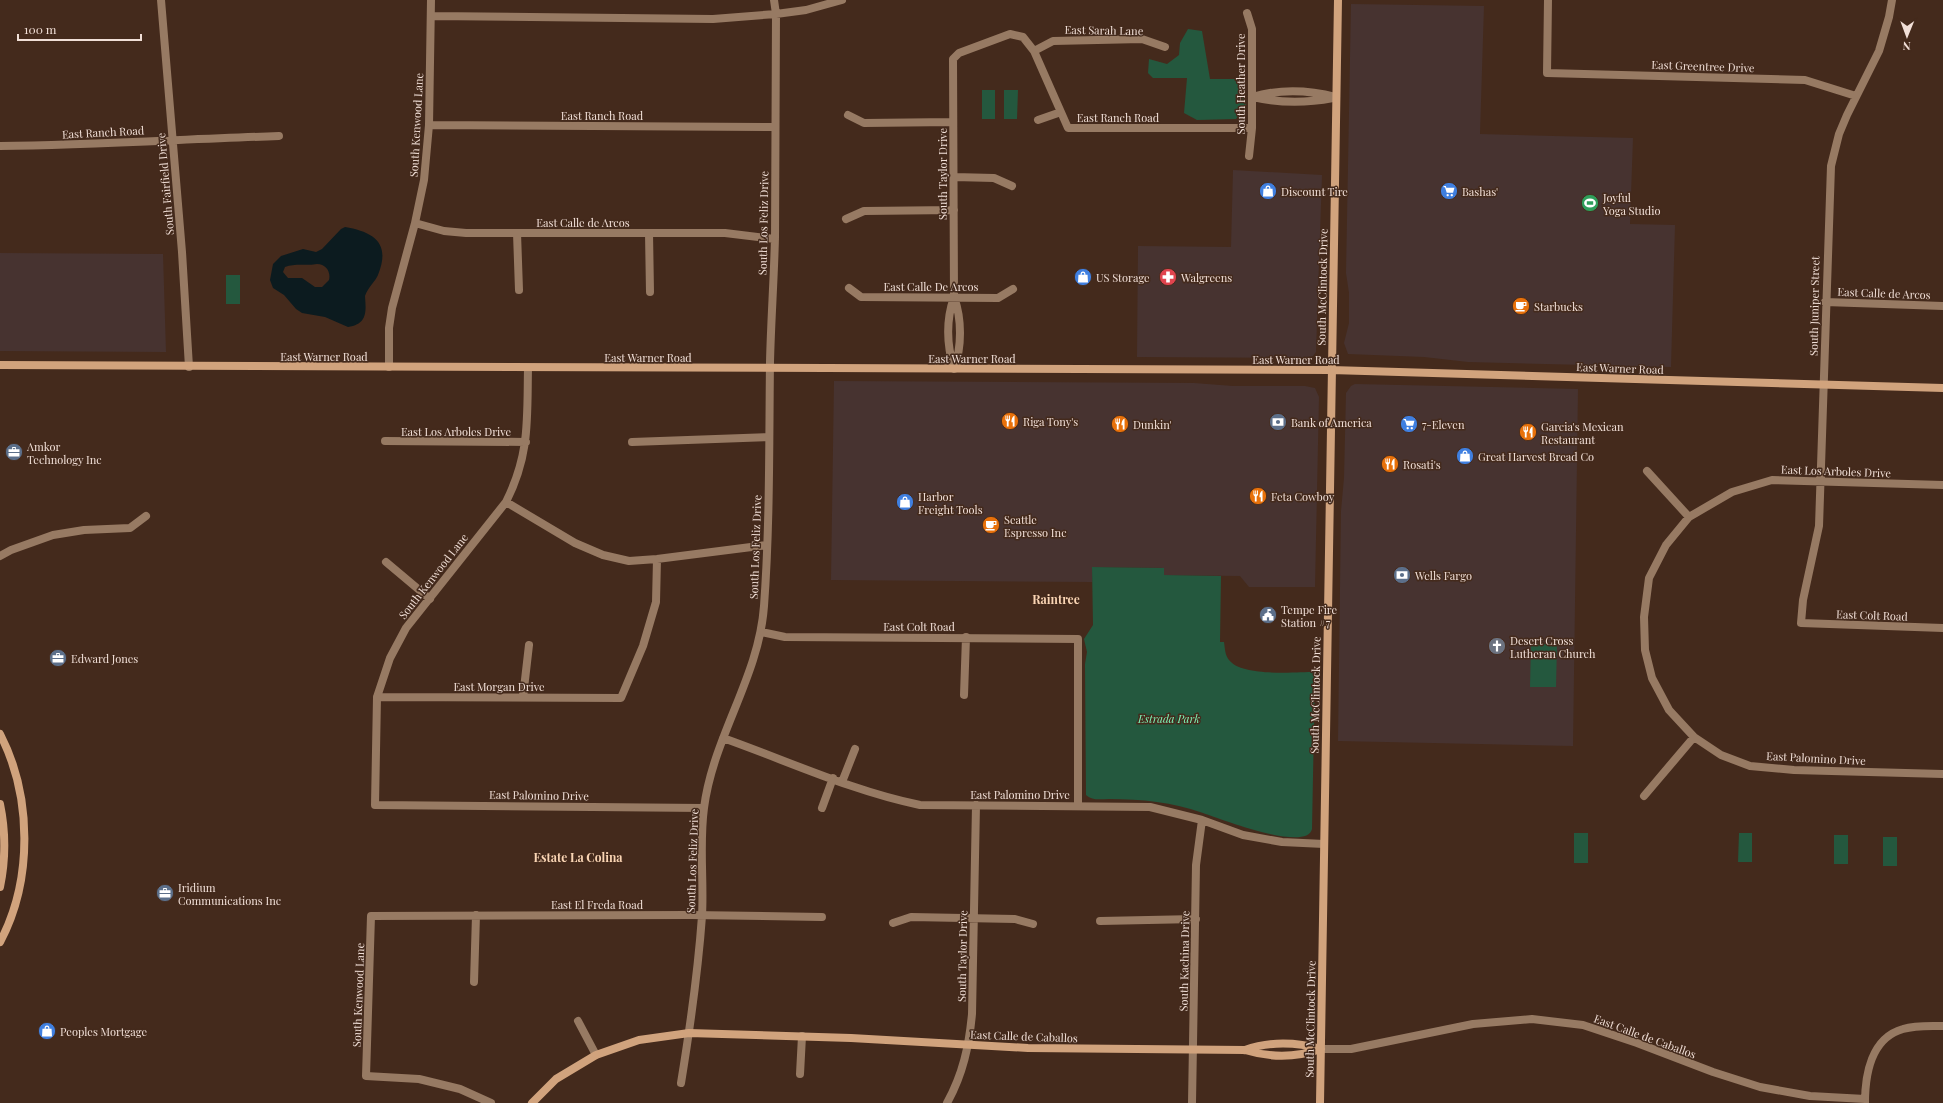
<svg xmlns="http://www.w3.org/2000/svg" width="1943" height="1103" font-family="'Playfair Display',serif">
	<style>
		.commercial { fill: #473330 }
		.green { fill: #24583e }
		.water { fill: #0c1b1f; fill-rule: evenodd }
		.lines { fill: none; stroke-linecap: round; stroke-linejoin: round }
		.street { stroke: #977a63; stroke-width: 8 }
		.secondary { stroke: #d1a37d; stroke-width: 8 }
		.labels { text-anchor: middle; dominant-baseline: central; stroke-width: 3; stroke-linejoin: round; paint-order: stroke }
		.street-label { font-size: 11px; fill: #f1dfd7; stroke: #442a1c }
		.poi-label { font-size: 11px; fill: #f1dfd7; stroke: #442a1c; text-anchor: start }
		.park-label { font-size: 11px; font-style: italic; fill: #7ff8ba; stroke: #442a1c }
		.neighbourhood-label { font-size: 12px; font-weight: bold; fill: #fad5b4; stroke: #442a1c }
	</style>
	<rect width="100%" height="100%" fill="#442a1c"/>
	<path class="commercial" d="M1351 4 1484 6 1480 134 1633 138 1630 224 1675 225 1671 367 1468 362 1424 357 1348 354 1344 343 1349 323V293L1346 273Z
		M1233 170 1322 175 1316 352 1313 356 1306 358 1137 357 1138 246 1231 247Z
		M0 253 163 254 166 352 0 351Z
		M834 381 1194 383 1233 386H1305L1315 388 1319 397 1315 587H1249L1240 576 1164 575V568L1092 567V582L831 580Z
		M1355 384 1578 389 1573 746 1338 741 1341 511 1344 478 1346 393 1351 386Z"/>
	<path class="green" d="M1188 29 1202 31 1210 79H1245L1246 106 1236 119 1197 120 1184 113 1187 78H1153L1148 73 1149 59 1167 64 1179 55 1180 43Z
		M982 90H995V119H982Z
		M1004 90H1018L1017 119H1004Z
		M226 275H240V304H226Z
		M1092 567 1164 568V575L1221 576 1220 642H1224C1225 649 1225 655 1229 660 1242 677 1294 672 1315 672L1312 829C1307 853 1218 818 1203 813 1172 802 1142 799 1109 799 1101 799 1093 801 1086 795L1085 664 1087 652 1084 639 1093 625Z
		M1531 644H1557L1556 687H1530Z
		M1574 833H1588V863H1574Z
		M1739 833H1752V862H1738Z
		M1834 835H1848V864H1834Z
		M1883 837H1897V866H1883Z"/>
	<path class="water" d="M345 227C374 232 391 243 378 275 375 282 368 287 365 296 366 311 368 324 348 327L325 317 302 313 296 309 284 295 273 288 270 280 273 264 281 256 303 249 316 252 322 249 341 229ZM317 264C326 264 331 272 329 280L322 287H315L302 278H288L283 272 285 267C295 263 306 266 317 264Z"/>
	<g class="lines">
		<path class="street" d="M161 0 182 252 189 367
			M1548 0 1547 73 1805 80 1856 96
			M1892 0 1889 17 1879 51 1847 115 1839 134 1831 166 1819 526 1803 600 1801 623 1943 628
			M1247 13 1252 29V128L1249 156
			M431 16 713 19 776 14 806 10 842 0
			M1034 51 1068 128H1252
			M1252 97C1279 89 1309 90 1336 97
			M1253 97C1279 103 1307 103 1333 98
			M848 115 864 123 953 122
			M1038 120 1061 112
			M429 125 775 127
			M0 146C93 145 186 139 279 136
			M954 177 994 178 1012 186
			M846 219 864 211 954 210
			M415 223 444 231 466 233H725L775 239
			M517 233 519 290
			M649 233 650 292
			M849 288 861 297 998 298 1013 289
			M954 297C962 319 962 347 954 369
			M1825 302 1943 306
			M389 367V328L392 308 415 223 424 180 429 125 431 0
			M528 368C527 420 530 454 506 502L406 628 390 658 377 697 375 805 704 808
			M954 369C947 346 946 320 954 297L953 59 959 53 1010 34 1023 37 1034 51 1053 41 1142 39 1165 47
			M385 441 526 442
			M632 442 769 437
			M1647 471 1689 517
			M1943 485 1772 480 1732 492 1689 517 1666 545 1649 578 1644 617 1645 650 1652 678 1669 710 1694 737 1721 755 1750 766 1794 770 1943 774
			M506 502 575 543 603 555 629 561 657 559 767 545
			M0 556 11 550 53 535 84 530 130 528 146 516
			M386 562 430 599
			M761 632 785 637 1078 639V805
			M964 695 966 637
			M377 697 621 698 643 646 656 602 657 559
			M523 697 529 645
			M723 738C788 761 852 791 920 805L1150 807 1202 820 1243 835 1282 842 1324 844
			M842 782 855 749
			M1644 796 1694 737
			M822 808 833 778
			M1100 921 1196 919
			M893 923 911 917 1015 919 1033 924
			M474 982 476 915
			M578 1021 596 1055
			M1321 1049H1351L1473 1024 1532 1019 1583 1025 1637 1043 1713 1072 1760 1087 1810 1096 1865 1099
			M800 1074 802 1036
			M681 1083C690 1028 698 972 702 916 704 880 699 844 704 808 713 737 759 677 764 606 770 525 769 443 770 362 771 320 774 279 775 237 776 163 776 89 776 14L774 0
			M491 1103 460 1089 419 1079 366 1076 371 916 691 915 822 917
			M947 1103C963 1074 969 1046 972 1014L976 805
			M1192 1103 1196 865 1202 820
			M1865 1103C1865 1075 1871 1038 1903 1029 1916 1025 1930 1026 1943 1026"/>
		<path class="secondary" d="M0 365 1331 370 1943 388
			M0 734C32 796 33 880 0 942
			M0 804C6 833 6 858 0 887
			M1245 1050C1269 1041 1297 1042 1321 1049
			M532 1103 556 1079 596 1055 639 1040 689 1033 851 1038 1028 1048 1245 1050C1271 1058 1295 1058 1321 1049
			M1320 1103 1338 0"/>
	</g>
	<defs>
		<symbol id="shop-disc" viewBox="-11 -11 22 22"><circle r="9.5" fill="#3f7fe0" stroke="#442a1c"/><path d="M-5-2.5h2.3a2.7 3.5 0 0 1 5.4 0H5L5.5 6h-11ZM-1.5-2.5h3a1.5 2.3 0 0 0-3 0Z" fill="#fff"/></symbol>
		<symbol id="supermarket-disc" viewBox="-11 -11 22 22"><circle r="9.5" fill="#3f7fe0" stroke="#442a1c"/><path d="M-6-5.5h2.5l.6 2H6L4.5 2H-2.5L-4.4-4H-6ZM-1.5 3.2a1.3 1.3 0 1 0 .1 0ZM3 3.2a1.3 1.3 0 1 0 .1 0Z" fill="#fff"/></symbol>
		<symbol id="stadium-disc" viewBox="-11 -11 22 22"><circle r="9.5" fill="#2e9e5b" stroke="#442a1c"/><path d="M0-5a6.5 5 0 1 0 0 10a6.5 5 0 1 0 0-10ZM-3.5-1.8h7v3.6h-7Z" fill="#fff"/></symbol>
		<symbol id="pharmacy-disc" viewBox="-11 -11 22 22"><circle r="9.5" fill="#e0444e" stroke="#442a1c"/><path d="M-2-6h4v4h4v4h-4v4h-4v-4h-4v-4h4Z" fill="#fff"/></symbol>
		<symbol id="cafe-disc" viewBox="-11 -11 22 22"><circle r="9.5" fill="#e8710a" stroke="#442a1c"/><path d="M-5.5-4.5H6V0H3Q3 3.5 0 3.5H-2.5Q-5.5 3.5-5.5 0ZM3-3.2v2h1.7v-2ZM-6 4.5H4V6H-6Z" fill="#fff"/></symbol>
		<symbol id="restaurant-disc" viewBox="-11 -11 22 22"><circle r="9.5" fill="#e8710a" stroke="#442a1c"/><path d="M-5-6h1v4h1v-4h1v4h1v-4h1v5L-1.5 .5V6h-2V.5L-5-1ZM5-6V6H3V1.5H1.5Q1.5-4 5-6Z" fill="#fff"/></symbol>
		<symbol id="bank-disc" viewBox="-11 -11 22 22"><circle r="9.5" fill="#5c6f8a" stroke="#442a1c"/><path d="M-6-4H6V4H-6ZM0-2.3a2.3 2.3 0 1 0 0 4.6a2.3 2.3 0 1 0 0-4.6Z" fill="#fff"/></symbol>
		<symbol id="office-disc" viewBox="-11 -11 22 22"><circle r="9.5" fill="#5c6f8a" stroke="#442a1c"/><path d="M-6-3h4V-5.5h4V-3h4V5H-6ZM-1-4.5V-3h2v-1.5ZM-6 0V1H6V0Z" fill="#fff"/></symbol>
		<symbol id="civic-disc" viewBox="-11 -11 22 22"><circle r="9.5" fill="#5c6f8a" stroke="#442a1c"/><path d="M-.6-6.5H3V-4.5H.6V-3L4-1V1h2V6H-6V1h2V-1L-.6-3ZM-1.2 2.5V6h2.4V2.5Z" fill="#fff"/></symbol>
		<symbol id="church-disc" viewBox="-11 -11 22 22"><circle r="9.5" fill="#6b7280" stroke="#442a1c"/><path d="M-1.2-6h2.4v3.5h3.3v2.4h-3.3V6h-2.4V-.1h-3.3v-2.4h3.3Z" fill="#fff"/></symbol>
	</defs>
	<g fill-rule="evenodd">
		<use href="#shop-disc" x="1258" y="181" width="20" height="20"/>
		<use href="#supermarket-disc" x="1439" y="181" width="20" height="20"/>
		<use href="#stadium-disc" x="1580" y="193" width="20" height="20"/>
		<use href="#shop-disc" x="1073" y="267" width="20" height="20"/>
		<use href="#pharmacy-disc" x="1158" y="267" width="20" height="20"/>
		<use href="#cafe-disc" x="1511" y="296" width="20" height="20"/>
		<use href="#restaurant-disc" x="1000" y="411" width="20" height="20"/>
		<use href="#bank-disc" x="1268" y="412" width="20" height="20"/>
		<use href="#restaurant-disc" x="1110" y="414" width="20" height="20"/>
		<use href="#supermarket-disc" x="1399" y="414" width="20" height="20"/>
		<use href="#restaurant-disc" x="1518" y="422" width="20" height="20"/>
		<use href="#office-disc" x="4" y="442" width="20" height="20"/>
		<use href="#shop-disc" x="1455" y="446" width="20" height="20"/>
		<use href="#restaurant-disc" x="1380" y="454" width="20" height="20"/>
		<use href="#restaurant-disc" x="1248" y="486" width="20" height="20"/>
		<use href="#shop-disc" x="895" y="492" width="20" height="20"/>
		<use href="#cafe-disc" x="981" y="515" width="20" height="20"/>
		<use href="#bank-disc" x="1392" y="565" width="20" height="20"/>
		<use href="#civic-disc" x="1258" y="605" width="20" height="20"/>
		<use href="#church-disc" x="1487" y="636" width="20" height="20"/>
		<use href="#office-disc" x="48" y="648" width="20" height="20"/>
		<use href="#office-disc" x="155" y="883" width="20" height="20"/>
		<use href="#shop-disc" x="37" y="1021" width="20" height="20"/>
	</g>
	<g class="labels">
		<g class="street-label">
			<text transform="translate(1104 30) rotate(1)">East Sarah Lane</text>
			<text transform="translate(1703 66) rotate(2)">East Greentree Drive</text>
			<text transform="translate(1240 84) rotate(-90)">South Heather Drive</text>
			<text x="602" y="115">East Ranch Road</text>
			<text x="1118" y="117">East Ranch Road</text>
			<text transform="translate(416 125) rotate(-87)">South Kenwood Lane</text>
			<text transform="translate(103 132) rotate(-3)">East Ranch Road</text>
			<text transform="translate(942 174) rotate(-90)">South Taylor Drive</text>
			<text transform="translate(165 184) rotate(-95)">South Fairfield Drive</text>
			<text x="583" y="222">East Calle de Arcos</text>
			<text transform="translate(763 223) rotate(-89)">South Los Feliz Drive</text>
			<text x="931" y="286">East Calle De Arcos</text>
			<text transform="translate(1322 287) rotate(-89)">South McClintock Drive</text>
			<text transform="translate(1884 293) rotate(2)">East Calle de Arcos</text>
			<text transform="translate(1814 306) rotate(-89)">South Juniper Street</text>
			<text x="324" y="356">East Warner Road</text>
			<text x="648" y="357">East Warner Road</text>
			<text x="972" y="358">East Warner Road</text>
			<text x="1296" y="359">East Warner Road</text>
			<text transform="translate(1620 368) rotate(2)">East Warner Road</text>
			<text x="456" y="431">East Los Arboles Drive</text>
			<text transform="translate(1836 471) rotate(2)">East Los Arboles Drive</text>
			<text transform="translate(755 547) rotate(-88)">South Los Feliz Drive</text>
			<text transform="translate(433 576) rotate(-52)">South Kenwood Lane</text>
			<text transform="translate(1872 615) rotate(2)">East Colt Road</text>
			<text x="919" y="626">East Colt Road</text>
			<text x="499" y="686">East Morgan Drive</text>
			<text transform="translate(1315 695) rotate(-89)">South McClintock Drive</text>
			<text transform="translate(1816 758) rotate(3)">East Palomino Drive</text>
			<text x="1020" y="794">East Palomino Drive</text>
			<text transform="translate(539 795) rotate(1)">East Palomino Drive</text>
			<text transform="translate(692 861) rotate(-88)">South Los Feliz Drive</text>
			<text x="597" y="904">East El Freda Road</text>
			<text transform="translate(962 956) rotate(-89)">South Taylor Drive</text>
			<text transform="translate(1184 961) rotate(-89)">South Kachina Drive</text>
			<text transform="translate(358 995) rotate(-88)">South Kenwood Lane</text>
			<text transform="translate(1310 1019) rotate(-89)">South McClintock Drive</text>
			<text transform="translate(1024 1036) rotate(2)">East Calle de Caballos</text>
			<text transform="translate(1645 1036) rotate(20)">East Calle de Caballos</text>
		</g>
		<g class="poi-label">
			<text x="1281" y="191">Discount Tire</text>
			<text x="1462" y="191">Bashas'</text>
			<text x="1603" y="197">Joyful<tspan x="1603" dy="13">Yoga Studio</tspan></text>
			<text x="1096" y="277">US Storage</text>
			<text x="1181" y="277">Walgreens</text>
			<text x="1534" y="306">Starbucks</text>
			<text x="1023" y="421">Riga Tony's</text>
			<text x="1291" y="422">Bank of America</text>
			<text x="1133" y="424">Dunkin'</text>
			<text x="1422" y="424">7-Eleven</text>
			<text x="1541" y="426">Garcia's Mexican<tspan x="1541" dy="13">Restaurant</tspan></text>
			<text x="27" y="446">Amkor<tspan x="27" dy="13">Technology Inc</tspan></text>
			<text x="1478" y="456">Great Harvest Bread Co</text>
			<text x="1403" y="464">Rosati's</text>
			<text x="918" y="496">Harbor<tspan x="918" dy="13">Freight Tools</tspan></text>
			<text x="1271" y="496">Feta Cowboy</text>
			<text x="1004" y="519">Seattle<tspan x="1004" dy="13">Espresso Inc</tspan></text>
			<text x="1415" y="575">Wells Fargo</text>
			<text x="1281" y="609">Tempe Fire<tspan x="1281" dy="13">Station #7</tspan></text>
			<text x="1510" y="640">Desert Cross<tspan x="1510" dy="13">Lutheran Church</tspan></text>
			<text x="71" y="658">Edward Jones</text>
			<text x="178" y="887">Iridium<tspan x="178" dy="13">Communications Inc</tspan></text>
			<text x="60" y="1031">Peoples Mortgage</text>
		</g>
		<g class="park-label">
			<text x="1169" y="718">Estrada Park</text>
		</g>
		<g class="neighbourhood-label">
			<text x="1056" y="599">Raintree</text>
			<text x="578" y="857">Estate La Colina</text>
		</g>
	</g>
	<g transform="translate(1907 36) rotate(181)" stroke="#442a1c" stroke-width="3" paint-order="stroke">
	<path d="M0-3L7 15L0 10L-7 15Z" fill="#f1dfd7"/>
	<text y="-6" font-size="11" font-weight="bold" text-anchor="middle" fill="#f1dfd7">N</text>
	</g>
	<path d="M18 34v6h123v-6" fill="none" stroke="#f1dfd7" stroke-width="2"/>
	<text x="24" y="34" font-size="12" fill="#f1dfd7" stroke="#442a1c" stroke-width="3" paint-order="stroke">100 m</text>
</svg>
